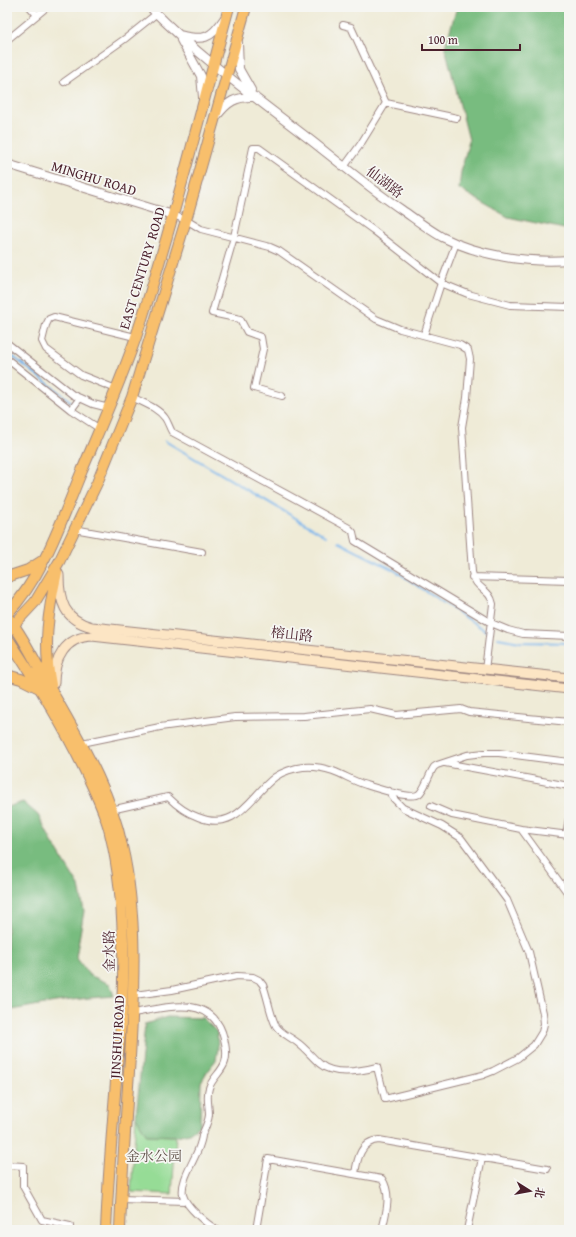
<svg xmlns="http://www.w3.org/2000/svg" width="576" height="1237" font-family="'Gentium Book Plus','Noto Serif SC',serif">
	<style>
		.green { fill: #96dc96; stroke: #707e60 }
		.forest { fill: #78bc7f; stroke: #616e55 }
		.lines { fill: none; stroke-linecap: round; stroke-linejoin: round }
		.stream { stroke: #7bb6ec; stroke-width: 2 }
		.minor-casing { stroke: #9c8581; stroke-width: 8 }
		.tertiary-casing { stroke: #9c8581; stroke-width: 10 }
		.secondary-casing { stroke: #9c8581; stroke-width: 11 }
		.primary-casing { stroke: #9c8581; stroke-width: 12 }
		.minor { stroke: #fff; stroke-width: 6 }
		.tertiary { stroke: #fff; stroke-width: 8 }
		.secondary { stroke: #fce5c4; stroke-width: 9 }
		.primary { stroke: #f8bf6c; stroke-width: 10 }
		.labels { text-anchor: middle; dominant-baseline: central; stroke-width: 3.5; stroke-linejoin: round; paint-order: stroke }
		.street-label { font-size: 14px; fill: #4a1f2b; stroke: #f6f6f2 }
		.park-label { font-size: 14px; fill: #5d4e46; stroke: #f6f6f2 }
	</style>
	<rect width="100%" height="100%" fill="#f6f6f2"/>
	<filter id="ink" filterUnits="userSpaceOnUse"><feTurbulence type="fractalNoise" baseFrequency=".025" numOctaves="2"/><feDisplacementMap in="SourceGraphic" scale="8" xChannelSelector="R" yChannelSelector="G"/><feConvolveMatrix kernelMatrix="1 2 1 2 8 2 1 2 1" color-interpolation-filters="sRGB"/></filter>
	<filter id="wash" filterUnits="userSpaceOnUse"><feTurbulence type="fractalNoise" baseFrequency=".012" numOctaves="4" result="noise"/><feDisplacementMap in="SourceGraphic" scale="16" xChannelSelector="R" yChannelSelector="G"/><feGaussianBlur stdDeviation="0.9" result="paint"/><feColorMatrix in="noise" values="0 0 0 0 0 0 0 0 0 0 0 0 0 0 0 0 0 1.4 0 .05"/><feComposite in="paint" operator="in"/></filter>
	<g filter="url(#wash)">
		<rect width="100%" height="100%" fill="#efebd7"/>
		<path class="green" d="M136 1117 147 1135 176 1136 172 1194 131 1192Z"/>
		<path class="forest" d="M457 7H569V230L508 217 459 189 461 172 469 140 445 47Z
			M23 802 38 815 52 842 79 886 84 911 76 957 89 975 110 984 114 996 89 998 55 1002 7 1011V807Z
			M167 1017 203 1018 217 1032 218 1048 216 1060 208 1070 201 1082 200 1125 189 1133 176 1136 147 1135 136 1117 145 1024Z"/>
		<g class="lines">
			<path class="stream" d="M7 352 73 403
				M165 441 326 536
				M338 542 394 570 486 631
				M498 638 520 642 569 643"/>
		</g>
	</g>
	<g filter="url(#ink)">
		<g class="lines">
			<defs>
				<path id="minor" d="M30 7 37 15
					M343 25 351 27 386 103
					M7 40 47 7
					M64 82 126 38 156 14
					M386 103 457 118
					M344 167 360 145 386 103
					M173 215 186 220 201 229 270 247 279 251 376 319 400 329 460 345 468 350 470 359 467 398 462 427 472 572C475 590 490 588 493 604L485 670
					M424 335 441 283 456 243
					M7 343 73 395 80 398 71 410 100 429
					M7 359 71 410
					M116 389 81 375 46 349 42 341 46 325 49 319 54 317 135 337
					M282 396 254 388 263 349 261 337 247 332 240 319 212 313 234 237 253 148H259L373 230 441 283 468 294 510 305 569 307
					M132 397C143 403 157 407 165 418 168 422 169 427 172 432L349 528 353 532 355 541 491 623 508 630 523 634 569 636
					M80 398 93 404 109 408
					M74 529 202 552
					M472 577 569 580
					M82 743 160 727 235 717 304 716 370 709 396 715 461 709 469 712 569 722
					M445 763 569 786
					M431 806 452 815 521 829 569 895
					M111 810 168 797C177 806 186 813 198 817 237 833 250 796 275 777 282 772 294 768 303 767 313 766 324 768 333 771 344 775 355 782 366 785 376 788 412 800 419 794 425 789 429 774 434 767L437 765 467 755 484 753H499L569 762
					M521 829 569 835
					M566 835 569 818
					M134 995 172 990 237 976 253 977 259 980 263 985C268 998 270 1015 276 1026 281 1034 291 1037 298 1043 306 1049 312 1057 320 1064 334 1076 361 1071 377 1067L385 1099 483 1075 493 1071 518 1058 534 1045 542 1032 544 1024 543 1013 529 952 507 900 461 838 442 826 403 808 393 798 389 791
					M133 1013C163 1008 208 994 222 1032 225 1041 228 1052 225 1062 222 1072 212 1078 209 1088 206 1096 209 1106 209 1115 208 1123 205 1128 202 1135 202 1138 201 1141 200 1144 196 1159 180 1179 183 1195 186 1207 207 1224 217 1230
					M7 1165 23 1166V1186L42 1220 70 1226V1230
					M355 1174C357 1159 361 1141 379 1140L547 1169
					M121 1199 185 1201
					M256 1230 268 1159 382 1179C392 1194 386 1214 382 1230
					M467 1230 482 1158"/>
				<path id="tertiary" d="M150 7C199 57 257 99 313 142 342 165 371 189 402 210 415 219 428 229 442 237 480 256 527 263 569 260
					M180 35C203 41 211 39 224 19
					M181 40 201 76 203 97
					M238 43 239 69 251 90
					M216 117C227 102 236 96 255 97
					M7 164 173 215"/>
				<path id="secondary" d="M59 575C59 601 64 620 92 627L569 678
					M54 683C54 659 65 637 92 636L569 689"/>
				<path id="primary" d="M7 577 28 570 42 561
					M7 614C43 577 62 519 81 473 100 428 120 383 136 337 172 228 199 117 229 7
					M10 620C27 642 40 672 54 695 81 743 111 792 122 846 138 915 134 987 130 1057 126 1115 122 1172 120 1230
					M7 632 35 602 59 562 97 483 132 397 186 220 246 7
					M7 637C37 682 65 728 88 777 96 794 104 811 109 829 124 887 125 949 122 1009 121 1033 117 1057 116 1081 112 1130 108 1180 106 1230
					M7 675 21 679 39 688
					M51 685C43 644 48 612 57 572"/>
			</defs>
			<use href="#minor" class="minor-casing"/>
			<use href="#tertiary" class="tertiary-casing"/>
			<use href="#secondary" class="secondary-casing"/>
			<use href="#primary" class="primary-casing"/>
			<use href="#minor" class="minor"/>
			<use href="#tertiary" class="tertiary"/>
			<use href="#secondary" class="secondary"/>
			<use href="#primary" class="primary"/>
		</g>
	</g>
	<g class="labels">
		<g class="street-label">
			<text transform="translate(94 178) rotate(17)">MINGHU ROAD</text>
			<text transform="translate(385 182) rotate(37)">仙湖路</text>
			<text transform="translate(142 268) rotate(-73)">EAST CENTURY ROAD</text>
			<text transform="translate(292 634) rotate(6)">榕山路</text>
			<text transform="translate(109 951) rotate(-91)">金水路</text>
			<text transform="translate(117 1037) rotate(-87)">JINSHUI ROAD</text>
		</g>
		<g class="park-label">
			<text x="154" y="1156">金水公园</text>
		</g>
	</g>
	<rect width="576" height="1237" fill="none" stroke="#f6f6f2" stroke-width="24"/>
	<g transform="translate(530 1191) rotate(101)" stroke="#f6f6f2" stroke-width="3" paint-order="stroke">
	<path d="M0-3L7 15L0 10L-7 15Z" fill="#4a1f2b"/>
	<text y="-6" font-size="11" font-weight="bold" text-anchor="middle" fill="#4a1f2b">北</text>
	</g>
	<path d="M422 44v6h98v-6" fill="none" stroke="#4a1f2b" stroke-width="2"/>
	<text x="428" y="44" font-size="12" fill="#4a1f2b" stroke="#f6f6f2" stroke-width="3" paint-order="stroke">100 m</text>
</svg>
